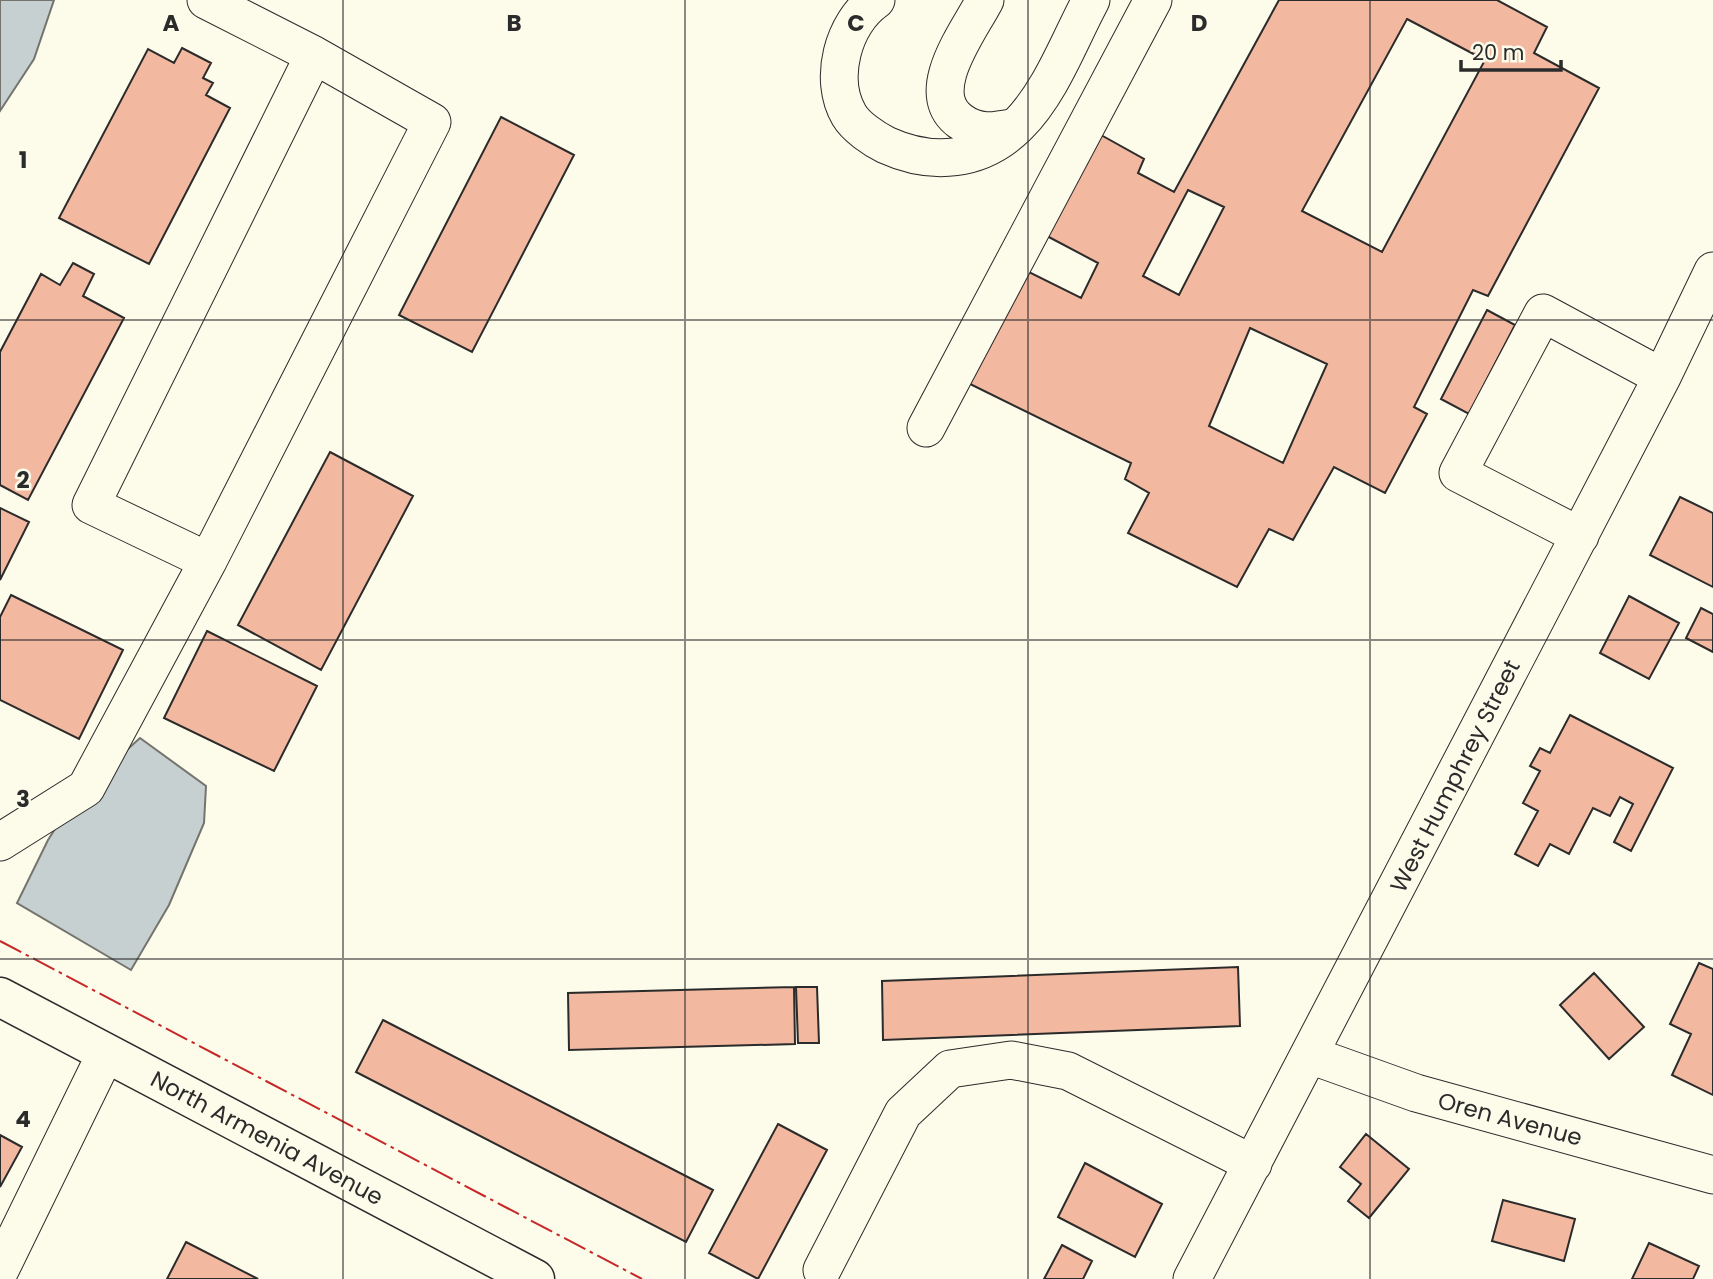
<svg xmlns="http://www.w3.org/2000/svg" width="1713" height="1279" font-family="Poppins,sans-serif">
	<style>
		.water { fill: #c7d0d0; stroke: #74746e; stroke-width: 2 }
		.building { fill: #f2b8a0; stroke: #2b2b2b; stroke-width: 2; fill-rule: evenodd }
		.lines { fill: none; stroke-linecap: round; stroke-linejoin: round }
		.minor-casing { stroke: #2b2b2b; stroke-width: 39 }
		.major-casing { stroke: #2b2b2b; stroke-width: 41 }
		.minor { stroke: #fdfbea; stroke-width: 37 }
		.major { stroke: #fdfbea; stroke-width: 38 }
		.power { stroke: #c62828; stroke-width: 2; stroke-dasharray: 24 5 3.5 5; stroke-linecap: butt }
		.grid { fill: none; stroke: #2b2b2b; stroke-width: 2; stroke-opacity: 0.55 }
		.labels { text-anchor: middle; dominant-baseline: central; stroke-width: 5; stroke-linejoin: round; paint-order: stroke }
		.street-label { font-size: 23px; fill: #2b2b2b; stroke: #fdfbea }
		.grid-label { font-size: 23px; text-anchor: middle; font-weight: bold; fill: #2b2b2b; stroke: #fdfbea; stroke-width: 5; stroke-linejoin: round; paint-order: stroke }
	</style>
	<rect width="100%" height="100%" fill="#fdfbea"/>
	<path class="water" d="M0 0H54L34 59 0 111Z
		M140 738 206 786 204 823 169 905 131 970 17 903 48 840 76 796Z"/>
	<path class="building" d="M1279 0H1497L1547 27 1534 53 1599 88 1488 296 1473 290 1414 407 1427 414 1385 493 1334 467 1293 540 1269 529 1237 587 1128 533 1149 493 1125 479 1131 463 966 382 1025 270 1081 298 1098 263 1045 235 1101 135 1144 159 1138 173 1174 192ZM1407 19 1485 60 1382 252 1302 211ZM1188 190 1224 207 1179 295 1143 276ZM1250 328 1327 364 1283 463 1209 426Z
		M182 48 211 63 203 78 213 83 206 95 230 108 149 264 59 218 148 49 174 63Z
		M501 117 574 155 472 352 399 315Z
		M73 263 94 274 83 296 124 318 28 500 0 485V352L41 274 60 285Z
		M1487 310 1515 325 1469 414 1441 399Z
		M330 452 413 496 321 670 238 625Z
		M1680 497 1713 513V587L1650 555Z
		M0 508 29 522 0 580Z
		M11 595 123 650 79 739 0 700V617Z
		M1629 596 1679 623 1649 679 1600 653Z
		M1701 608 1713 614V652L1686 638Z
		M207 631 317 686 274 771 164 718Z
		M1570 715 1673 768 1631 851 1614 842 1633 804 1620 797 1610 816 1593 808 1569 854 1550 844 1538 866 1515 854 1538 811 1523 803 1540 771 1530 766 1540 748 1550 753Z
		M1699 963 1713 969V1095L1672 1075 1691 1034 1670 1024Z
		M1238 967 1240 1026 883 1040 882 981Z
		M1594 973 1644 1027 1609 1059 1560 1005Z
		M794 987 795 1044 569 1050 568 993Z
		M796 987H817L819 1043H798Z
		M383 1020 713 1190 686 1242 356 1072Z
		M778 1124 827 1150 758 1279 709 1253Z
		M1366 1134 1409 1169 1369 1218 1348 1201 1361 1184 1340 1167Z
		M0 1135 22 1147 0 1187Z
		M1085 1163 1162 1204 1135 1257 1058 1217Z
		M1503 1200 1575 1219 1564 1261 1492 1241Z
		M186 1242 258 1279H167Z
		M1649 1243 1699 1266 1693 1279H1632Z
		M1062 1245 1092 1261 1083 1279H1044Z"/>
	<g class="lines">
		<defs>
			<path id="minor" d="M876 0C843 23 828 79 849 115 856 127 874 139 886 145 932 166 981 162 1018 125 1051 92 1069 41 1091 0
				M985 0C969 31 921 92 960 121 979 135 995 131 1016 127
				M926 428 1153 0
				M1580 536 1458 473 1543 313 1662 377
				M208 561 432 122 314 55
				M0 842 86 788 208 561 91 505 314 55 206 0
				M1310 1055 1416 1093 1713 1175
				M0 1270 106 1053
				M822 1270 903 1113 950 1069 1011 1060 1068 1071 1253 1164
				M1192 1279 1662 377 1713 271"/>
			<path id="major" d="M0 997 535 1279"/>
		</defs>
		<use href="#minor" class="minor-casing"/>
		<use href="#major" class="major-casing"/>
		<use href="#minor" class="minor"/>
		<use href="#major" class="major"/>
		<path class="power" d="M0 941 642 1279"/>
	</g>
	<path class="grid" d="M343 0V1279M685 0V1279M1028 0V1279M1370 0V1279M0 320H1713M0 640H1713M0 959H1713"/>
	<g class="labels">
		<g class="street-label">
			<text transform="translate(1455 776) rotate(-63)">West Humphrey Street</text>
			<text transform="translate(1510 1119) rotate(15)">Oren Avenue</text>
			<text transform="translate(267 1138) rotate(28)">North Armenia Avenue</text>
		</g>
	</g>
	<g class="grid-label">
		<text x="171" y="31">A</text>
		<text x="514" y="31">B</text>
		<text x="856" y="31">C</text>
		<text x="1199" y="31">D</text>
		<text x="23" y="168">1</text>
		<text x="23" y="488">2</text>
		<text x="23" y="807">3</text>
		<text x="23" y="1127">4</text>
	</g>
	<path d="M1461 60v10h100v-10" fill="none" stroke="#2b2b2b" stroke-width="3.5"/>
	<text x="1472" y="60" font-size="21" fill="#2b2b2b" stroke="#fdfbea" stroke-width="5" paint-order="stroke">20 m</text>
</svg>
